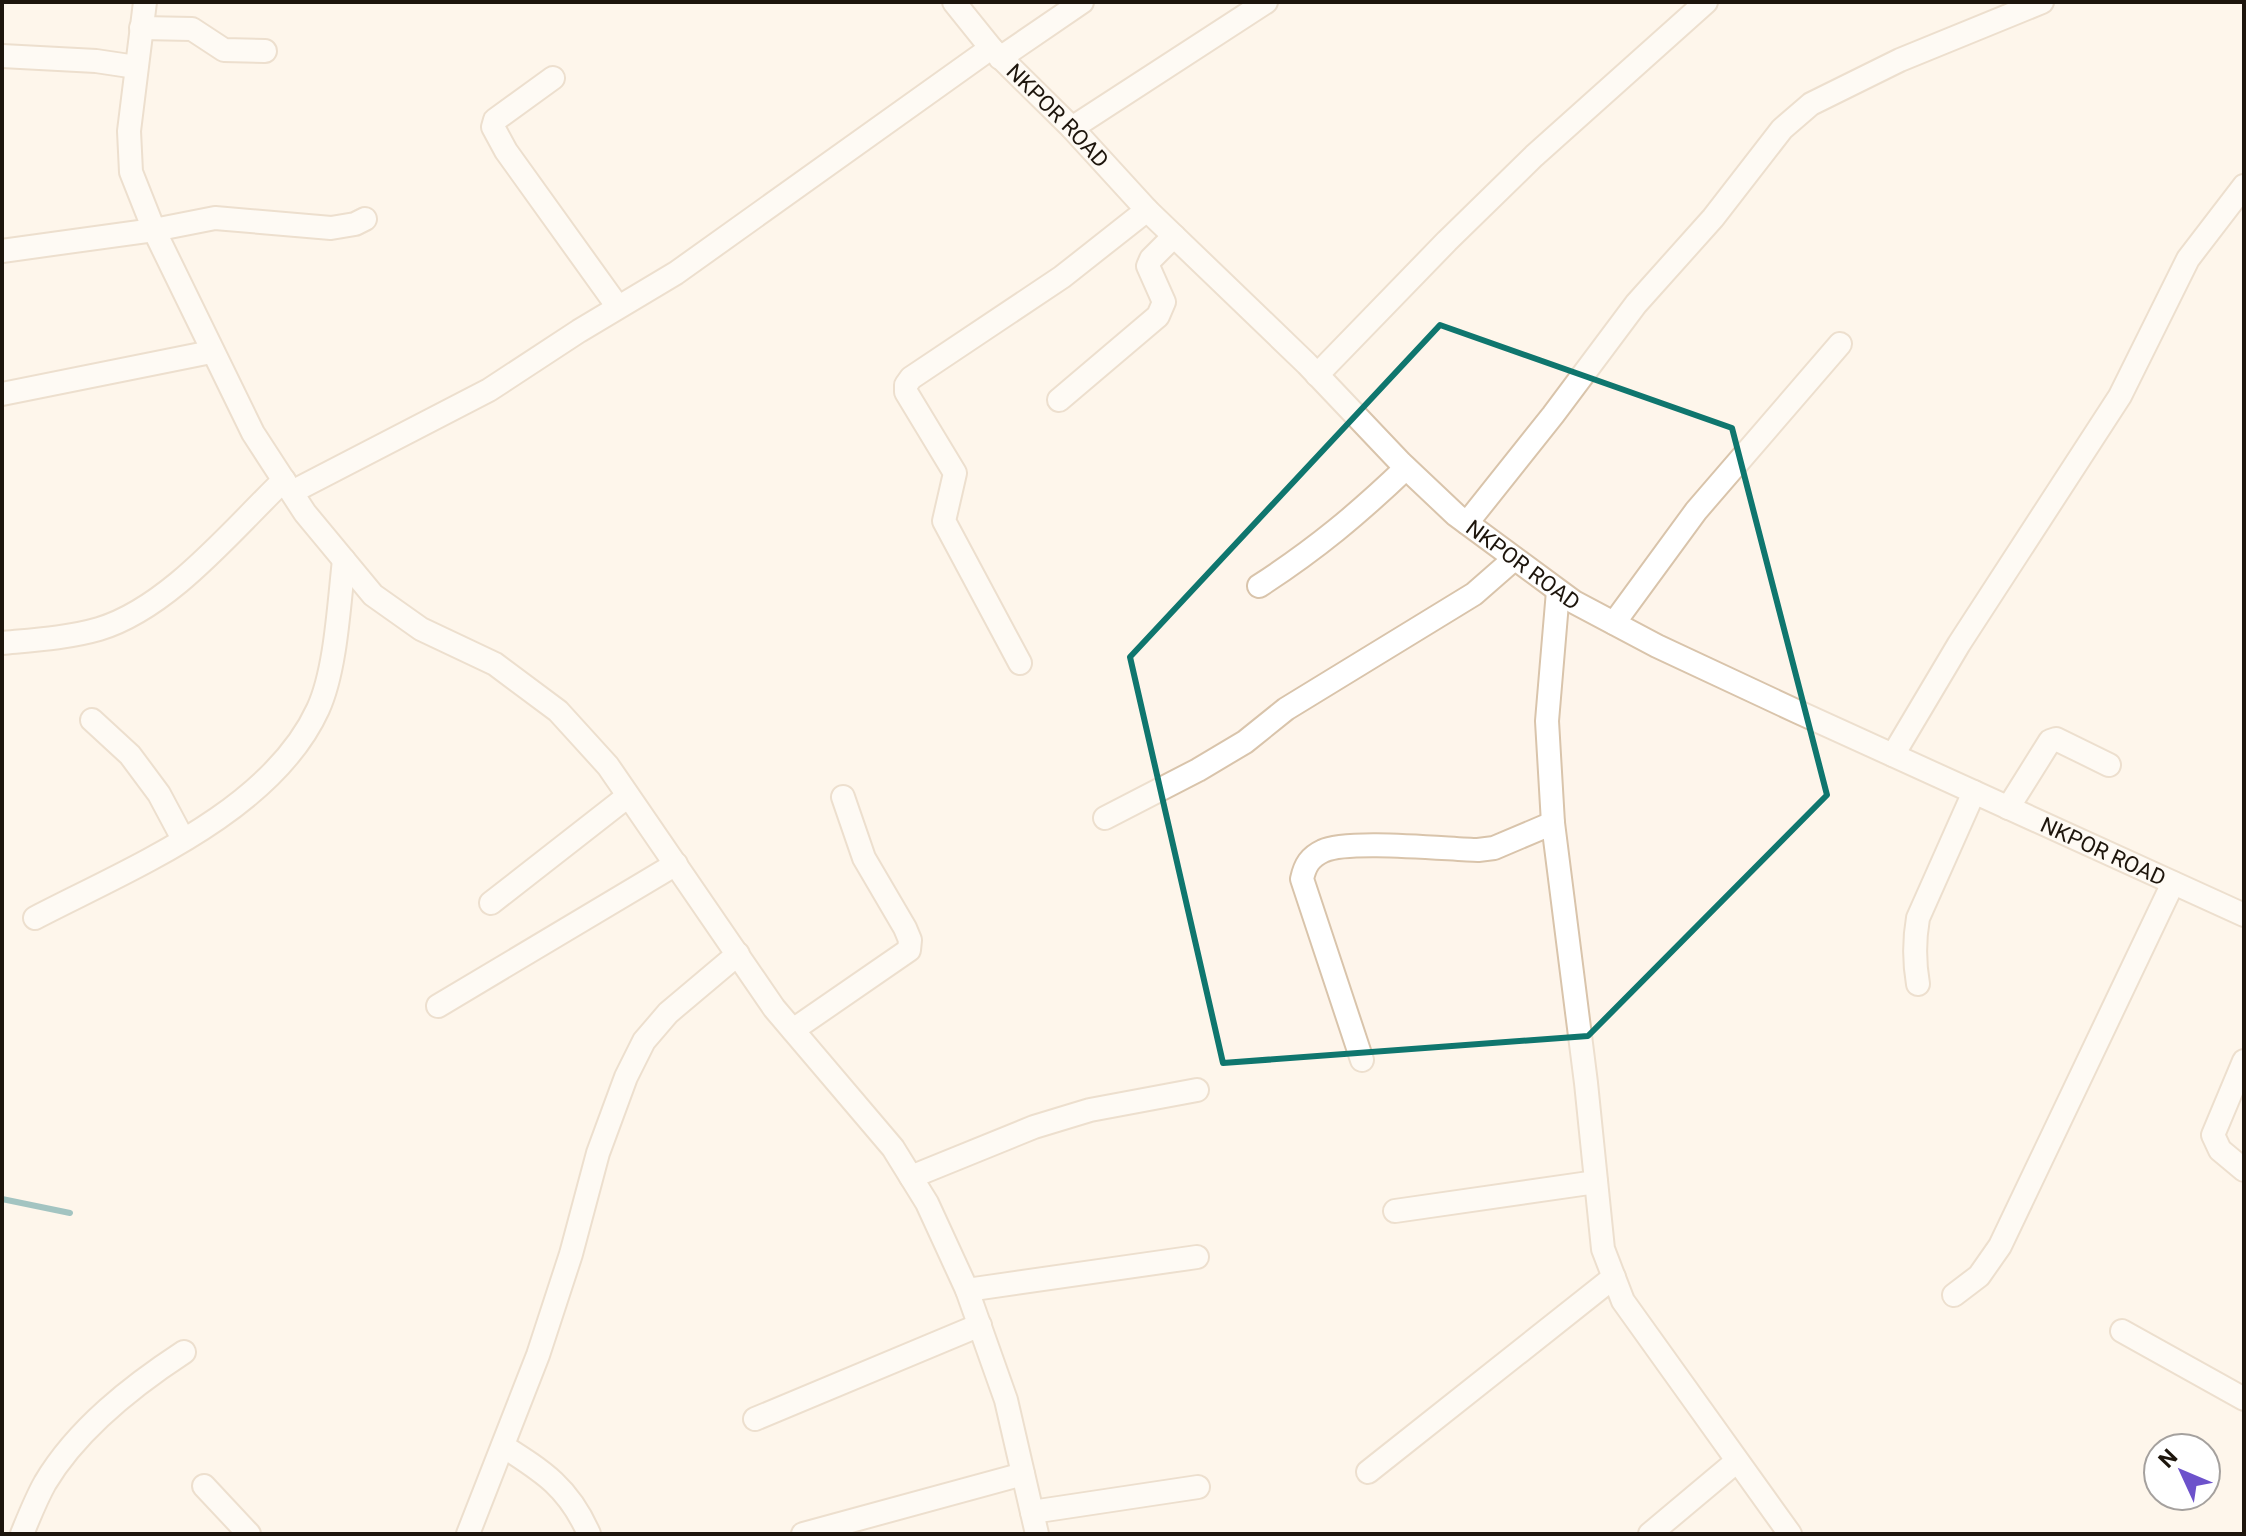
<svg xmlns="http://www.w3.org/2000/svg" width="2246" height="1536" font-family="Roboto,sans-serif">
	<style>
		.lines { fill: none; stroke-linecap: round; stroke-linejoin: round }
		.stream { stroke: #36888f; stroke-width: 6 }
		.minor-casing { stroke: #d9c4ab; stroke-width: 26 }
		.minor { stroke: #fff; stroke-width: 22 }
		.marked { fill: none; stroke: #0f766e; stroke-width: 6; stroke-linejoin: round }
		.labels { text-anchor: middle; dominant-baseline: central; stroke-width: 6; stroke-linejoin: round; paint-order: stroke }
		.street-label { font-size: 22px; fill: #1d150c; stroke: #fff }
	</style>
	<rect width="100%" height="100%" fill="#fef5eb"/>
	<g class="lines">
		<path class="stream" d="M2 1199 70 1213"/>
		<defs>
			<g id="minor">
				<path d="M145 2 129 131 131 172 154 230 253 433 305 513 373 595 421 629 495 664 558 711 608 766 774 1008 893 1148 927 1203 967 1290 1006 1400 1037 1534"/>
				<path id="s1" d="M954 2 991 48 1072 128 1147 210 1307 364 1401 463 1456 515 1574 602 1657 646 1796 711 2244 915"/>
				<path d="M141 28 192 29 224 50 265 51"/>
				<path d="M2 56 96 61 136 67"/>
				<path d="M1000 58 1082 2"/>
				<path d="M553 78 495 120 493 127 506 151 618 307"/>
				<path d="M1072 128 1266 2"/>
				<path d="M2 251 154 230 215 218 331 228 355 224 365 219"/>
				<path d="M1317 375 1447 241 1534 156 1706 2"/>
				<path d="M2 394 211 352"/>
				<path d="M1059 400 1158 316 1164 302 1148 266 1151 259 1174 236"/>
				<path d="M292 492 489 390 579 331 676 273 991 48"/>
				<path d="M1467 523 1553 415 1636 304 1713 218 1782 129 1811 104 1900 60 2042 2"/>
				<path d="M1259 586C1316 549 1358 514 1406 468"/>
				<path d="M1558 591 1547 721 1553 823 1586 1083 1603 1249 1623 1301 1790 1534"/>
				<path d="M1614 623 1696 511 1840 344"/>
				<path d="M2 643C34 640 68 638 99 629 169 608 232 530 284 480"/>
				<path d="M1020 663 944 521 955 473 906 392V385L911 378 1062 277 1147 210"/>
				<path d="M92 720 130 755 159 794 183 839"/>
				<path d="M1893 755 1959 644 2120 396 2188 259 2244 186"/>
				<path d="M2008 808 2050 741 2056 739 2109 765"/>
				<path d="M1105 818 1198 770 1245 742 1286 709 1474 594 1514 559"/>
				<path d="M491 903 628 796"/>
				<path d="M35 918C131 868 271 812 318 709 336 670 339 603 344 560"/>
				<path d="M1918 984C1914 961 1914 941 1918 918L1974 792"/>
				<path d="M438 1006 676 864"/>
				<path d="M793 1030 909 950 910 940 905 928 864 858 843 797"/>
				<path d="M1362 1060 1302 879C1305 865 1310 857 1323 851 1347 839 1445 849 1478 850L1494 848 1553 823"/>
				<path d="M2244 1061 2213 1135 2220 1150 2244 1170"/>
				<path d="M911 1177 1034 1127 1090 1110 1197 1090"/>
				<path d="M1395 1211 1596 1182"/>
				<path d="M967 1290 1197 1257"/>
				<path d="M1954 1295 1979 1276 2000 1246 2173 883"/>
				<path d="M2122 1331 2244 1399"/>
				<path d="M755 1419 980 1325"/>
				<path d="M503 1446C544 1472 569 1488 589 1534"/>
				<path d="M1368 1472 1614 1277"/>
				<path d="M204 1486 249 1534"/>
				<path d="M1032 1512 1198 1487"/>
				<path d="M22 1534C29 1517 36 1499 45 1483 77 1429 132 1386 184 1352"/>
				<path d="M468 1534 538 1355 571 1254 598 1153 626 1077 644 1041 668 1013 738 954"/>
				<path d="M803 1534 1023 1474"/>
				<path d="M1650 1534 1737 1461"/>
			</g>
		</defs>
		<use href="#minor" class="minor-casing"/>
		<use href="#minor" class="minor"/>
	</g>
	<path d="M0 0H2246V1536H0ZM1440 325 1732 428 1827 795 1588 1036 1223 1063 1130 657Z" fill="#fef5eb" fill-opacity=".55" fill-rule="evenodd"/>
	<path class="marked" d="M1440 325 1732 428 1827 795 1588 1036 1223 1063 1130 657Z"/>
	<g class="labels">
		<g class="street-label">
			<text stroke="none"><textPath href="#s1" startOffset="154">NKPOR ROAD</textPath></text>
			<text stroke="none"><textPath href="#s1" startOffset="802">NKPOR ROAD</textPath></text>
			<text stroke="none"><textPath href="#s1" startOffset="1450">NKPOR ROAD</textPath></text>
		</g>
	</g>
	<rect width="2246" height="1536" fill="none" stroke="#1d150c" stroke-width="8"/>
	<g transform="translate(2182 1472) rotate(314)"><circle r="38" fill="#ffffff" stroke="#a5a19e" stroke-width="2"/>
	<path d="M0-6L14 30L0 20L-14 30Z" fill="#6d52cb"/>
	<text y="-12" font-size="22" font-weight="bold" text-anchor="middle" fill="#1d150c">N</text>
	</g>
</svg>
